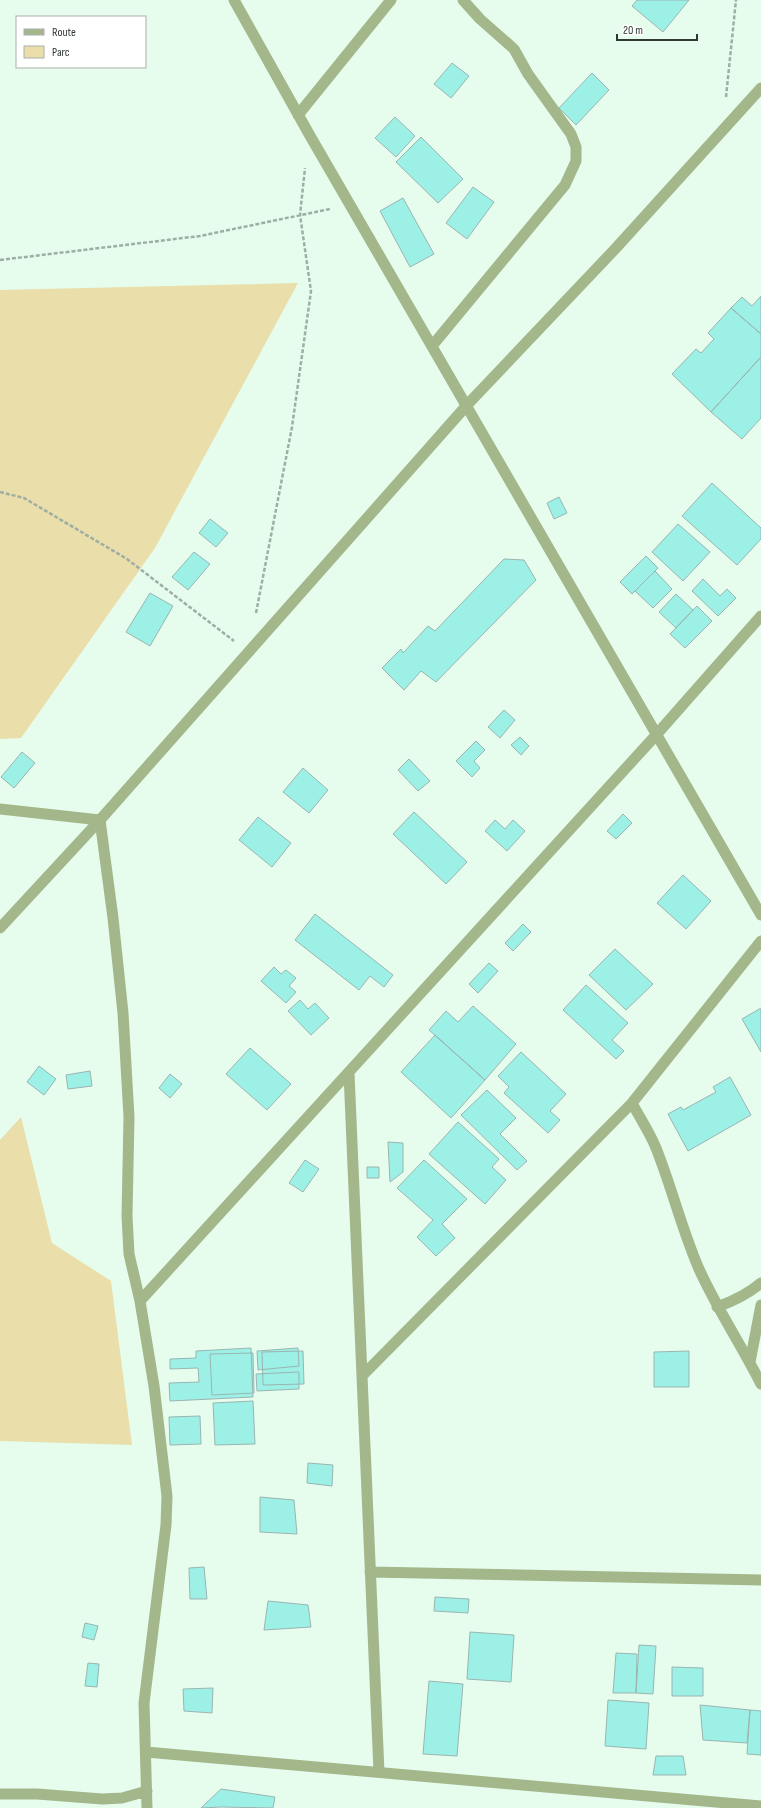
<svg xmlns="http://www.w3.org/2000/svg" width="761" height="1808" font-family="'Sofia Sans Condensed',sans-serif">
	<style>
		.green { fill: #eadeab }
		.building { fill: #9df0e6; stroke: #9ab5b1 }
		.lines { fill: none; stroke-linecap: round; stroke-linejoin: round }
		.path { stroke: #9daea3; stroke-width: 2.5; stroke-dasharray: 4 2; stroke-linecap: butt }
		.minor { stroke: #a4b78b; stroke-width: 11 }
		.tertiary { stroke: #a4b78b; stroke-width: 11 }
	</style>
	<rect width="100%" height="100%" fill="#e6fdee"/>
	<path class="green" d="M298 283 155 548 21 738 0 739V290Z
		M21 1117 52 1243 111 1281 132 1445 0 1441V1140Z"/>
	<path class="building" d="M637 0H689L663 32 632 6Z
		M452 63 469 76 451 98 434 84Z
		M592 73 609 90 576 125 559 108Z
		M395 117 415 136 396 157 375 138Z
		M421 137 463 179 438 203 396 162Z
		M473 187 494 202 467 239 446 223Z
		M403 198 434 254 410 267 380 211Z
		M761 296V334L731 308 742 297 752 306Z
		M731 308 761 334V357L711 412 672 374 696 349 701 353 714 339 708 333Z
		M761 357V418L742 439 711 412Z
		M712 483 761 528V539L737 565 682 516Z
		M559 497 567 513 554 519 547 503Z
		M210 519 228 533 216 547 199 533Z
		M678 524 710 552 683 581 652 552Z
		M194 552 210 564 188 590 172 577Z
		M646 556 658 568 632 594 620 582Z
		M504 559 524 560 536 580 436 682 421 671 404 690 382 668 401 649 403 653 428 626 435 631Z
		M655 571 672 589 653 608 635 591Z
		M703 579 720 596 727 589 736 598 718 616 692 591Z
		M150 593 173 606 150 646 126 632Z
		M676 594 693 610 676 628 659 612Z
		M697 606 712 621 685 648 670 634Z
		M504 710 515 720 500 738 488 727Z
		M520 737 529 746 521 755 511 745Z
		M476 741 485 750 474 761 480 768 472 777 456 761Z
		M22 752 35 763 14 788 1 777Z
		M409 759 430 781 418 791 398 770Z
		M303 768 328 790 309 813 283 792Z
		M414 812 467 862 446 884 393 834Z
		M623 814 632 823 616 839 607 831Z
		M258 817 291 843 272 867 239 840Z
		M495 820 505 829 513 820 525 831 507 851 485 831Z
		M683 875 711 901 686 929 657 903Z
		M315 914 393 975 384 987 370 976 359 990 295 940Z
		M523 924 531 932 513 951 505 943Z
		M615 949 653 984 626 1010 589 975Z
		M489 963 498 971 478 993 469 984Z
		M274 967 281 974 286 970 296 978 289 986 296 992 286 1003 261 981Z
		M586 985 628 1023 612 1040 624 1051 616 1059 563 1010Z
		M300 1000 308 1009 315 1003 329 1018 311 1035 288 1011Z
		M473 1006 516 1044 485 1080 429 1030 446 1011 458 1022Z
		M761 1008V1052L742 1019Z
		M435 1035 485 1080 451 1118 401 1072Z
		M250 1048 291 1084 267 1110 226 1074Z
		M521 1052 566 1094 550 1111 560 1120 548 1133 504 1093 509 1087 498 1076Z
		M39 1066 56 1079 44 1095 27 1082Z
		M90 1071 92 1086 68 1089 66 1075Z
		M170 1074 182 1084 170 1098 159 1088Z
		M730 1077 751 1115 688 1151 668 1114 681 1107 683 1110 716 1092 713 1087Z
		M487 1090 516 1118 500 1134 527 1161 517 1170 461 1115Z
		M458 1122 499 1159 492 1167 506 1180 485 1204 429 1154Z
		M388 1142 403 1143V1172L390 1182Z
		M305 1160 319 1169 303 1192 289 1183Z
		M424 1160 467 1199 442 1224 455 1238 436 1256 417 1237 433 1220 397 1188Z
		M367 1167H379V1178H367Z
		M251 1348 253 1397 170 1401 169 1383 199 1382 198 1368 170 1369V1359L196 1358V1351Z
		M298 1348 299 1366 258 1370 257 1351Z
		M303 1351 304 1384 263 1385 262 1352Z
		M689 1351V1387H654V1352Z
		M253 1353 254 1393 212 1395 210 1354Z
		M299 1372V1389L257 1391 256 1374Z
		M253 1401 255 1444 215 1445 213 1403Z
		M200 1416 201 1444 170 1445 169 1417Z
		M308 1463 333 1465 332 1486 307 1483Z
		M260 1497 294 1500 297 1534 260 1532Z
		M204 1567 207 1599H190L189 1568Z
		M435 1597 469 1599 468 1613 434 1611Z
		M268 1601 308 1605 311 1627 264 1630Z
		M85 1623 98 1626 94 1640 82 1637Z
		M470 1632 514 1635 511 1682 467 1679Z
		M639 1645 656 1646 653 1694 636 1693Z
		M616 1653 637 1654 636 1693H613Z
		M88 1663 99 1664 97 1687 85 1686Z
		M672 1667 703 1668V1696H672Z
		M429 1681 463 1684 457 1756 423 1754Z
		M213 1688 212 1713 184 1711 183 1689Z
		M608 1700 649 1703 646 1749 605 1746Z
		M700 1705 750 1710 747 1743 703 1740Z
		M750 1710 761 1711V1755L747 1754Z
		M656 1756H683L686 1775H653Z
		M221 1789 275 1797 273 1808 221 1807 201 1808Z"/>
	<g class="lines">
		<path class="path" d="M726 97 736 0
			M0 260 200 236 330 209
			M0 492 24 498 127 559 234 641
			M256 613 292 427 311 291 300 215 305 168"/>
		<path class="minor" d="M234 0 309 134 761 915
			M298 115 391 0
			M432 346 565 185 576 161V147L571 134 528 74 514 49 480 19 463 0
			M0 809 100 820 113 918 123 1013 129 1117 127 1216 129 1254 140 1301 154 1386 167 1496 166 1525 144 1703 147 1808
			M349 1073 379 1772
			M632 1103C640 1118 650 1133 656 1148 672 1188 682 1230 699 1269 717 1309 741 1344 761 1384
			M140 1301 657 734 761 616
			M717 1307C734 1301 747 1295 761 1283
			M750 1362 761 1305
			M362 1376 632 1103 761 941
			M370 1572 761 1580
			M146 1752 761 1806
			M0 1794H37L102 1799 122 1798 147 1791"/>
		<path class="tertiary" d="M0 928 100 820 467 405 616 248 761 88"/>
	</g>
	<rect x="16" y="16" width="130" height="52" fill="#ffffff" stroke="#abafad"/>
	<rect x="24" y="29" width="20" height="6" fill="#a4b78b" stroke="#abafad"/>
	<text x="52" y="36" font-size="12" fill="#2e3731">Route</text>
	<rect x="24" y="46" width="20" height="12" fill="#eadeab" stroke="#abafad"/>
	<text x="52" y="56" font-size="12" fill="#2e3731">Parc</text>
	<path d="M617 34v6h80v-6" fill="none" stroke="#2e3731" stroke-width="2"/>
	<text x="623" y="34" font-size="12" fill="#2e3731" stroke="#ffffff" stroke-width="3" paint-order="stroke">20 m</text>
</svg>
